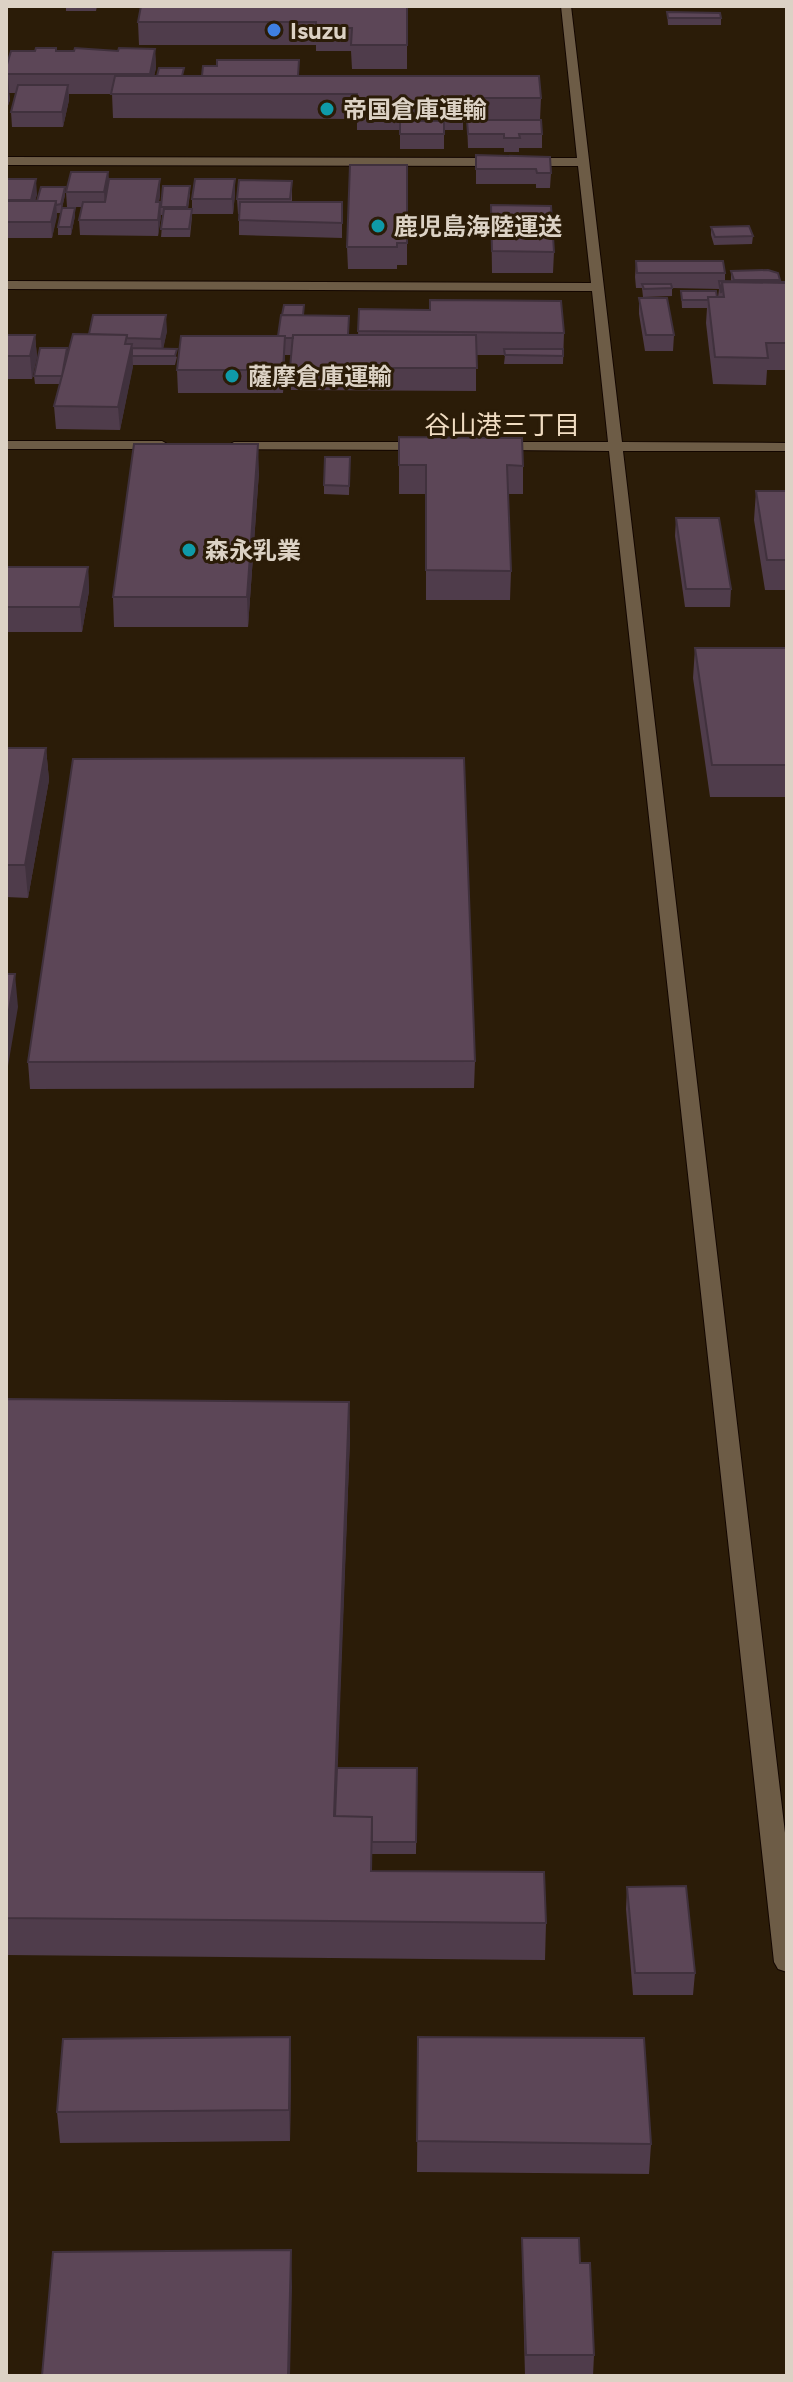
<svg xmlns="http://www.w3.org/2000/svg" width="793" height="2382" font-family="Figtree,'Noto Sans JP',sans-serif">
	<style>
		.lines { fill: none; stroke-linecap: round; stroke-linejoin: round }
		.minor-casing { stroke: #130600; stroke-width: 2 }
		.minor { fill: #6d5c46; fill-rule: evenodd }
		.wall { fill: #4f3c4b }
		.shaded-wall { fill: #40313d }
		.building { fill: #5c4657; stroke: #40313d; stroke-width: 2 }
		.shop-dot { fill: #3f7fe0; stroke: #2b1c08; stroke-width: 3 }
		.culture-dot { fill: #0f9aa8; stroke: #2b1c08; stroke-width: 3 }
		.labels { text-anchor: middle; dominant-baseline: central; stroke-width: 6; stroke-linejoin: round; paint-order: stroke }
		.far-poi-label { font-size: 24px; font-weight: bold; fill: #dcd2c5; stroke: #2b1c08; text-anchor: start }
		.far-neighbourhood-label { font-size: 26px; fill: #f0dcc2; stroke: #2b1c08 }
	</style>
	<rect width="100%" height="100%" fill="#2b1c08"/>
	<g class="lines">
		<defs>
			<path id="minor" d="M561 6H571L622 442 787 443V451H623L787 1850V1972L778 1969 774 1962 609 451 498 450 491 446 498 442H608L592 291 6 289V281L591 283 578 166 6 165V157L577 158Z
				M6 441H162L169 445 162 449H6Z
				M234 442H426L433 446 426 450 229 449 227 446Z"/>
		</defs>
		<use href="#minor" class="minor-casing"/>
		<use href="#minor" class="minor"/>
	</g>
	<path class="wall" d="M66 6H97L96 11H66Z
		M407 6V69H352L351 51H316V45H139L138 22Z
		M667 12 721 18V25H668Z
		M155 49 156 68 154 76H299L541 98 540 120 542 134V148H519V152H504V148H468L467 122H463V130H444V149H400V130H357V119L113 118 112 94H69V100L63 127H12L11 112 16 93H9L10 100 6 111V68L57 51H118Z
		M476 155 551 173 550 188H536V184H476Z
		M407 165V265H397V269H348L347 247Z
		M108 172 109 182 160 195 159 202 190 194 188 209H192V217L190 237H161L163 215H161L158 236 80 235 79 220 82 207H67L66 192Z
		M6 179 37 194 35 201 65 187V195L62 208 75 216 71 235H58V227L61 213H57L52 238H6Z
		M292 181V202H342V238L239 235V214H238L237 199Z
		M235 194 233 214H192V199Z
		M491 205 554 252 553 273H492Z
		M711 227 753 236 752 244 714 245 711 235Z
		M636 261 725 273V281H731V271L780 280V282H787V370H767L766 385 713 384 706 323 707 308H682L681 291 718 297 719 289 672 288V296L643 297 642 288H636L635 277Z
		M639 298 674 335 673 351H645L639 314Z
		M359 309 564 333 563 364H504L505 355H476V391L291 390V355H285L283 393H178L177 370 278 336 304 316 349 335H358Z
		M6 317V335H35L37 357 32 379H6Z
		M167 331 163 348 177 357 175 365H133L120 430 56 429 54 406 60 384H35L34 376 68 353 89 334Z
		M399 437 523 466V494H508L511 571 510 600H426V494H399Z
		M350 457 349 495 324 494V485Z
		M259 472 248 627H114L113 597Z
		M787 490V590H765L754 520 756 491H787Z
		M676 518 731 589 730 607H685L675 536Z
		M6 567H88L89 591 82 632H6Z
		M695 648H787V797H710L693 678Z
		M6 748H46L49 780 28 898 6 897Z
		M475 1061 474 1088 30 1089 28 1062Z
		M6 1399 349 1402 350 1438 337 1768H417L416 1854H372V1871L546 1923 545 1960 6 1955Z
		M627 1887 695 1973 693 1995H633L626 1909Z
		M290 2037 291 2067 290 2141 60 2143 57 2112Z
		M418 2037 651 2144 649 2174 417 2172Z
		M522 2238 580 2263 594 2355 593 2376H525L522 2260Z"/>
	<path class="shaded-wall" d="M155 49 156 68 150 94V74Z
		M8 76 10 100 6 111V82Z
		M68 85 69 100 63 127 62 112Z
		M108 172 109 187 105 207 104 192Z
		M36 179 37 194 32 215 31 200Z
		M160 179V195L156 217V202Z
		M235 179V194L233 214 232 199Z
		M65 187V195L61 213V204Z
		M56 201 57 217 52 238 51 222Z
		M160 202 161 217 158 236V220Z
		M75 208V216L71 235V227Z
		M166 315 167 331 162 355 161 339Z
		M35 335 37 357 32 379 30 356Z
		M285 336V359L283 393V370Z
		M132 344 133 367 120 430 118 407Z
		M258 444 259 472 248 627 247 597Z
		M88 567 89 591 82 632 80 607Z
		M46 748 49 780 28 898 25 865Z
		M15 974 18 1007 6 1078V1028Z
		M349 1402 350 1438 335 1842 334 1816Z
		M290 2037 291 2067 290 2141 289 2110Z
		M291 2250 292 2287 290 2376H288Z"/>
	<path class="building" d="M141 6H407V45H351L352 28H316V22H138Z
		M667 12 720 13 721 18H668Z
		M36 48H56V51H74L75 48 118 51 119 48 155 49 150 74H6V68L11 51H35Z
		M217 60H299L298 76H202L203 66H217Z
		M159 68H184L182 76H157Z
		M115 76H539L541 98H463V106L357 105V94H111Z
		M18 85H68L62 112H11Z
		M467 120H541L542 134H519L520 138H504V134H468Z
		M400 121H444V134H400Z
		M476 155 550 157 551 173H537L536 169H476Z
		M350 165H407V243H397V247H347Z
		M71 172H108L104 192H66Z
		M6 179H36L31 200H6Z
		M109 179H160L156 202H160L158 220H79L83 202H105Z
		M195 179H235L232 199H192Z
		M239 180 292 181 290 199H237Z
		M163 186H190L187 207H161Z
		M41 187H65L61 204 56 205V201H37Z
		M6 201H56L51 222H6Z
		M240 202H342V223L239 220Z
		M491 205 551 206 554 252 492 251Z
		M62 208H75L71 227H58Z
		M164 209H192L189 229H161Z
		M749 226 753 236 715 237 711 227Z
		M636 261H723L725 273H637Z
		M768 270 778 273 780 280H734L731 271Z
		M719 281 787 282V283L722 282 721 293Z
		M722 282 787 283V343H766L768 358 715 357 708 297H724Z
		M642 284H671L672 288 644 289Z
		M681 291H716L717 297H708V300H682Z
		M639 298H667L674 335H646Z
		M430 300 561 301 564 333 358 331 359 309 430 310Z
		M284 305H304L303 315H282Z
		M93 315H166L161 339 127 338V335L89 334Z
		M281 315 349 316 348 335H293V338H285V336H278Z
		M73 334 127 335 125 344H132L118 407 54 406Z
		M6 335H35L30 356H6Z
		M293 335H476L477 368H290Z
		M181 336H285L283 370H177Z
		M40 348H67L62 376H34Z
		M132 348 177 349 175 356H132Z
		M504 349H563V356L505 355Z
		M399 437 522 438 523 466 507 465 511 571 426 570V465H399Z
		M134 444H258L247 597H113Z
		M325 457H350L349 486 324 485Z
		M756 491H787V560H767Z
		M676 518H719L731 589H686Z
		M6 567H88L80 607H6Z
		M695 648H787V765H712Z
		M6 748H46L25 865H6Z
		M464 758 475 1061 28 1062 73 759Z
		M6 974H15L6 1028Z
		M6 1399 349 1402 334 1816 372 1817 371 1871 544 1872 546 1923 6 1918Z
		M337 1768H417L416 1842H372V1817L335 1816Z
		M686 1886 695 1973H635L627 1887Z
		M290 2037 289 2110 57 2112 63 2039Z
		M418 2037 644 2038 651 2144 417 2141Z
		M522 2238H579L580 2263H590L594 2355H526Z
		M291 2250 288 2376H42L53 2252Z"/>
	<circle class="shop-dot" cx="274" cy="30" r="8"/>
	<g class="culture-dot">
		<circle cx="327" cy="109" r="8"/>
		<circle cx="378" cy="226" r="8"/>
		<circle cx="232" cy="376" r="8"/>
		<circle cx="189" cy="550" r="8"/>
	</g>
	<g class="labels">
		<g class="far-poi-label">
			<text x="290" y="30">Isuzu</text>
			<text x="343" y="109">帝国倉庫運輸</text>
			<text x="394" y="226">鹿児島海陸運送</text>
			<text x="248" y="376">薩摩倉庫運輸</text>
			<text x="205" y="550">森永乳業</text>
		</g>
		<g class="far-neighbourhood-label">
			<text x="502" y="425">谷山港三丁目</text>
		</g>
	</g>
	<rect width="793" height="2382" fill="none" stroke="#dcd2c5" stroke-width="16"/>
</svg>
